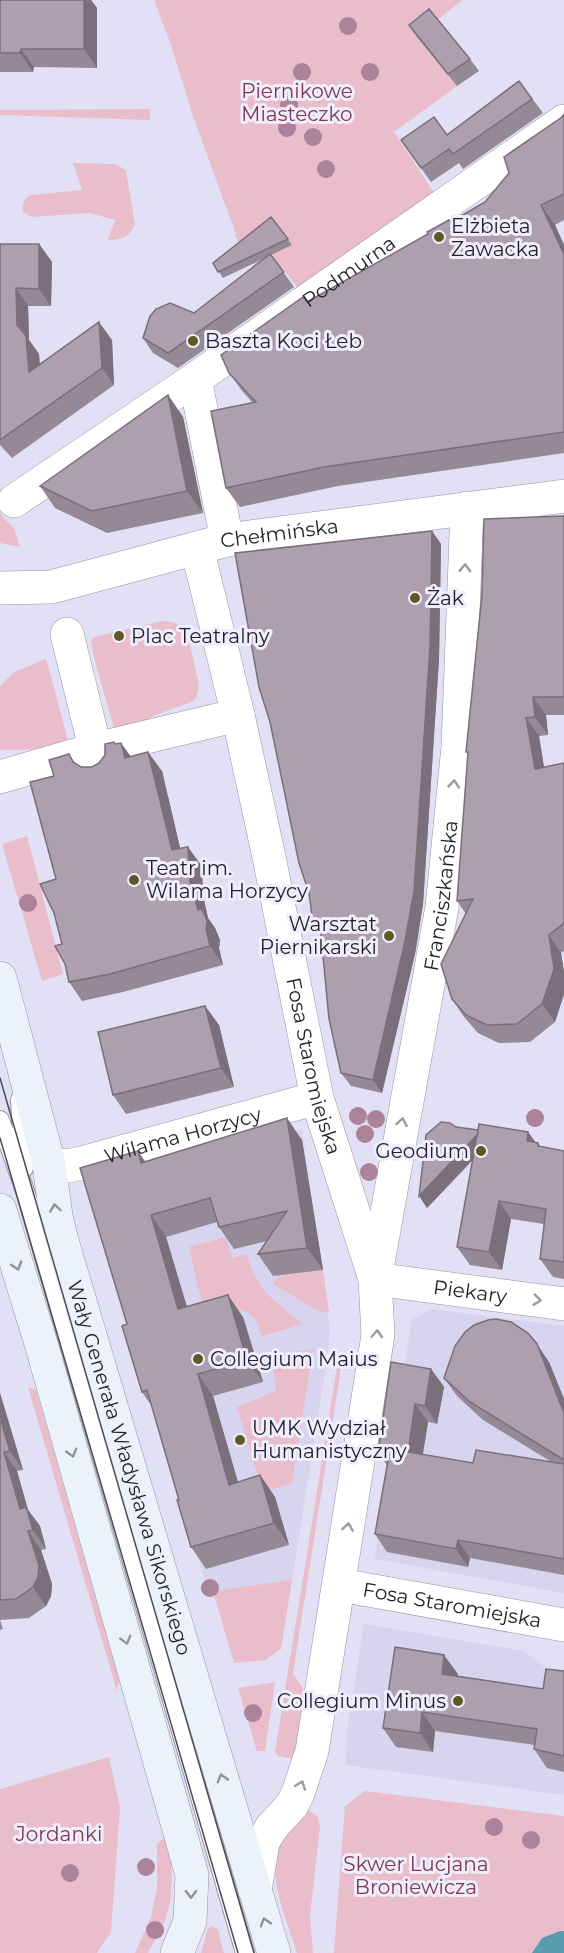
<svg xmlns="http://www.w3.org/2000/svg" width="564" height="1953" font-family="Montserrat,sans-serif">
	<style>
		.built { fill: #d6d4ef }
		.green { fill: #e9bdc9 }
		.water { fill: #599cb0 }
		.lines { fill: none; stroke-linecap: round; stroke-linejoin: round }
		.lane-casing { stroke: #9492a5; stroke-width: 20 }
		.street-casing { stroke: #9492a5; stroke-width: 34 }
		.secondary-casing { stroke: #9492a5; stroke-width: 34 }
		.lane { stroke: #fff; stroke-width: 18 }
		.street { stroke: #fff; stroke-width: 33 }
		.secondary { stroke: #ebf2fb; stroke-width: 33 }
		.tram { stroke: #4c4b55; stroke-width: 1.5 }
		.tree { fill: #ab839a }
		.wall { fill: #968996 }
		.shaded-wall { fill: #7a6f7a }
		.building { fill: #ae9fae; stroke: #7a6f7a; stroke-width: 1.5 }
		.oneway { stroke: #9b9a9d }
		.oneway2 { stroke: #90939b }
		.poi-dot { fill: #5d5824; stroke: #efedfe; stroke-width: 2 }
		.labels { text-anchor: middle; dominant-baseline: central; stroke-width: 6; stroke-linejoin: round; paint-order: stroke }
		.park-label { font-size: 20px; fill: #7f3751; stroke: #efedfe }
		.poi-label { font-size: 20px; fill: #201f26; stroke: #efedfe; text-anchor: start }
		.street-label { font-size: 20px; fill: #201f26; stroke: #efedfe }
	</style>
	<rect width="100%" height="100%" fill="#e1e0f4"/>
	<path class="built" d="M302 1129 330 1328 327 1359 292 1580 208 1592 93 1191Z
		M431 1309 564 1326V1593L375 1559 387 1469 412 1320Z
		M364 1624 523 1651 546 1668 564 1671V1795L346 1765 347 1732Z"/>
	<path class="green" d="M154 0H462L417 37 457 86 394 132 435 194 298 288 282 267 264 280 235 236 236 234 193 116 171 45Z
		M150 109V120L0 115V110Z
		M73 163 115 164 126 170 135 224C129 237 122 240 108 240L115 220 90 213 32 217 23 212C21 205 24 198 31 195L82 190Z
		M0 513 14 529 20 547 0 543Z
		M162 621C174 621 182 625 188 636L199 685 196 698 191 702 153 716 128 735 114 728 93 654 91 640 94 637Z
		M45 659 48 665 69 745 66 749 0 750V686L13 673Z
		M27 836 63 974 42 981 2 844Z
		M226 1237 232 1258 247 1254C256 1291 275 1301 303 1324L262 1336C259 1329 257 1319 251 1315 241 1306 217 1312 204 1313L189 1247Z
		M323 1270 329 1312 318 1311 273 1284 279 1276Z
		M313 1349 292 1484 262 1491 237 1407 276 1391 272 1356Z
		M337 1367 341 1368 293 1673 304 1691 295 1759 278 1756 275 1752Z
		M28 1387 36 1390 119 1680 117 1691Z
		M292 1580 281 1649 265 1660 234 1663 213 1591Z
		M275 1682 265 1751H257L238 1688Z
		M109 1757 120 1808 111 1932 97 1953H0V1789Z
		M365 1791 564 1816V1953H334L345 1806Z
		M307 1809 318 1817 320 1826 310 1915 313 1953H297C288 1923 266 1876 279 1845 284 1832 298 1820 307 1809Z
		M168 1837C172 1865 175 1892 165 1920 161 1931 153 1942 148 1953H135L151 1917 157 1889V1845L160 1841Z
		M213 1926 218 1930 224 1953H201L208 1928Z"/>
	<path class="water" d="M560 1931H564V1953H532L542 1938Z"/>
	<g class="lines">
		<defs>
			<path id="lane" d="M20 1100 24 1168
				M0 1120 25 1191 245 1953"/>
			<g id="street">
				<path d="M195 379 227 540"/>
				<path id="s1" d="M14 501 195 379 564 121"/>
				<path id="s2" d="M197 548 238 715 269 857 317 1098 375 1279 378 1335 312 1751 298 1793 292 1805 271 1828 263 1842 255 1890"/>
				<path id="s3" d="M0 588 51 587 227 540 564 496"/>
				<path d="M67 634 100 768"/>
				<path d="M0 777 96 749 238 715"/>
				<path id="s4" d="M49 1164 68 1166 82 1163 317 1098"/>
				<path id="s5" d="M376 1274 442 907 458 747 467 508"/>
				<path id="s6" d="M375 1279 564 1304"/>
				<path id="s7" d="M340 1585 564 1625"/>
			</g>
			<g id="secondary">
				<path id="s8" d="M0 978 49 1164 56 1216 62 1241 274 1953"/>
				<path d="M0 1210 42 1347 192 1875 190 1921 177 1953"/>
			</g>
		</defs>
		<use href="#lane" class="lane-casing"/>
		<use href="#street" class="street-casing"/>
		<use href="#secondary" class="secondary-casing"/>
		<use href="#lane" class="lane"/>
		<use href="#street" class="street"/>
		<use href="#secondary" class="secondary"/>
		<path class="tram" d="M0 1078 254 1953
			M0 1138 238 1953"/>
	</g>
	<g class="tree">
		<circle cx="348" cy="26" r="9"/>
		<circle cx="302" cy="72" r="9"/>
		<circle cx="370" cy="72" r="9"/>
		<circle cx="289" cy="105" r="9"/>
		<circle cx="287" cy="128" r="9"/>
		<circle cx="313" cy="137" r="9"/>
		<circle cx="326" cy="169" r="9"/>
		<circle cx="28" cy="903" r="9"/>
		<circle cx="358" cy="1116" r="9"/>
		<circle cx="535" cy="1118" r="9"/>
		<circle cx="376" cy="1119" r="9"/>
		<circle cx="365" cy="1134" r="9"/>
		<circle cx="369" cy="1172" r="9"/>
		<circle cx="210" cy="1588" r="9"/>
		<circle cx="253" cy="1713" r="9"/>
		<circle cx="494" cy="1827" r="9"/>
		<circle cx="531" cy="1840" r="9"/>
		<circle cx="146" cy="1867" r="9"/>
		<circle cx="70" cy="1873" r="9"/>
		<circle cx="155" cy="1930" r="9"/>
	</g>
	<path class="wall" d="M0 0H91L97 8V68L34 67 33 72H0Z
		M409 25 470 59 479 71 457 86 417 37Z
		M519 81 543 113 463 169 459 163 431 182 401 140 447 134Z
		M564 114V220L555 225 564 245V453L338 486 240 507 226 488 253 403 243 392 229 373 307 302 485 202Z
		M271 217 292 245 271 255 294 287 178 368 153 353 143 338 194 313 265 258 223 278 213 263Z
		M0 244H39L52 262 51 306H28L29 340 39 354 40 365 112 340 114 385 12 458 0 445Z
		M168 395 183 417 203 513 107 533 55 508 40 486Z
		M564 516V715H546L548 735 539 736 544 767 564 763V951L561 953 564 972V994L555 1022 530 1042 499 1043 478 1033 464 1017 452 999 466 914 457 901 468 755 466 752Z
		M432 531 441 544 439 659 423 904 415 954 382 1093 351 1086 341 1073 321 934 313 923Z
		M114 742 131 757 162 771 180 848 201 865 204 900 208 918 215 928 220 940 219 948 223 965 123 992 82 1001 69 982 62 944 56 879 54 776 69 754 75 763 81 767H92L99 763Z
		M205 1006 219 1025 234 1087 126 1114 113 1095Z
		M456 1127 478 1130 528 1132 535 1142 538 1143 540 1146 564 1151V1279L553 1277 540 1259 544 1224 511 1219 502 1270 470 1265 457 1247 473 1159 427 1208Z
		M302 1140 323 1270 273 1276 258 1254 267 1241 234 1249 219 1227 217 1222 166 1237 187 1307 243 1317 263 1382 213 1396 238 1482 260 1475 275 1497 289 1545 206 1569 191 1547 179 1500 151 1405 142 1392 127 1324 145 1162Z
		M549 1362 564 1399V1575L470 1558 468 1567 387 1552 375 1534 387 1465 378 1453 431 1369 444 1387 437 1424 428 1422 423 1454 473 1463 550 1461 483 1420 457 1396 444 1378Z
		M0 1393 23 1470 17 1471 28 1510 40 1526 46 1549 41 1550 52 1584 51 1596 46 1606 29 1618 0 1620 3 1629 0 1630Z
		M564 1671V1772L547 1768 534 1749 535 1745 435 1731 433 1752 396 1747 383 1728 458 1674 457 1676 543 1689Z"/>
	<path class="shaded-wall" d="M84 0H91L97 8V68L84 49Z
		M21 49 34 67 33 72 20 53Z
		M541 205 555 225 564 245V254Z
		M39 244 52 262 51 306 39 289Z
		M16 288 28 306 29 340 39 354 41 390 29 372 17 325Z
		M99 322 112 340 114 385 102 368Z
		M168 395 183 417 203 513 187 491Z
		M432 531 441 544 439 659 423 904 415 954 382 1093 373 1080Z
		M533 697 546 715 548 735 535 717Z
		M526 718 539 736 547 786 535 769Z
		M114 742 125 758 121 743 135 762 139 777 115 744Z
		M148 752 162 771 185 869 172 850Z
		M188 847 201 865 204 900 208 918 215 928 220 940 219 948 223 965 210 946 198 910 190 881Z
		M549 935 561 953 564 972V994L555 1022 542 1004Z
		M205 1006 219 1025 234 1087 221 1068Z
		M287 1118 302 1140 323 1270 307 1248Z
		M481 1130 490 1142 427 1208 419 1196Z
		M528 1132 541 1150 527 1141Z
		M138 1151 153 1173 141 1163Z
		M499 1201 511 1219 502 1270 489 1252Z
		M151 1215 166 1237 194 1331 178 1309Z
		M228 1295 243 1317 263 1382 247 1360Z
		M537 1344 549 1362 564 1399V1413Z
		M431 1369 444 1387 437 1424 425 1406Z
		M198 1374 213 1396 245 1507 229 1485Z
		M0 1393 23 1470 10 1451 0 1418Z
		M415 1404 428 1422 420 1470 408 1452Z
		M4 1452 17 1471 28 1510 40 1526 46 1549 33 1530 20 1509Z
		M260 1475 275 1497 289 1545 274 1523Z
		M28 1531 41 1550 52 1584 51 1596 46 1606 33 1587Z
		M458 1540 470 1558 468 1567 456 1549Z
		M444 1655 458 1674 455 1693 442 1674Z
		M422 1712 435 1731 433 1752 420 1733Z"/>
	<path class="building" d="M0 0H84V49H21L20 53H0Z
		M429 9 470 59 448 74 409 25Z
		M519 81 532 99 453 154 449 149 421 168 401 140 434 117 447 135Z
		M564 114V194L541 205 563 252H564V432L324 467 226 488 211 411 256 402 229 373 221 355 303 297 307 302 428 234 427 232 449 220 451 222 485 202 509 173 504 157 562 117Z
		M271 217 288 239 218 272 213 263Z
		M0 244H39V289L16 288 17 325 26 336 29 372 99 322 102 368 0 440Z
		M270 254 284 272 168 353 143 338 150 316 156 309 170 303 194 313Z
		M168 395 187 491 92 511 40 486Z
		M564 516V697H533L535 717 526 718 535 769 564 763V923L549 935 554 969 542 1004 517 1024 487 1025 466 1015 452 999 441 964 473 899 457 901 468 752H466L482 594 484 519Z
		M432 531 430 646 414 891 405 941 373 1080 341 1073 329 1019 320 925 313 923 309 893 299 863 270 722 259 687 235 553Z
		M114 742 115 744 121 743 125 758 148 752 172 850 188 847 190 881 198 910 202 909 207 921 206 929 210 946 110 974 69 982 65 964 55 946 62 944 54 913 40 884 56 879 30 782 54 776 49 760 69 754 73 762 81 767H92L99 763 105 755V744Z
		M205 1006 221 1068 113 1095 98 1032Z
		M287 1118 307 1248 258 1254 287 1211 219 1227 210 1198 151 1215 178 1309 228 1295 247 1360 198 1374 229 1485 260 1475 274 1523 191 1547 177 1500H179L147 1390 142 1392 122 1326 127 1324 80 1168 138 1151 141 1163Z
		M441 1122 450 1123 456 1127 478 1130V1134L419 1196 426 1135Z
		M479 1124 528 1132 527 1141 538 1143V1146L564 1151V1262L540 1259 546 1209 499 1201 489 1252 457 1247Z
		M496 1319 511 1322 528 1333 537 1344 564 1413V1460L470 1402 444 1378 455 1346 465 1332 474 1325 488 1320Z
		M391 1362 431 1369 425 1406 415 1404 408 1452 473 1463 476 1450 564 1464V1559L458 1540 456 1549 375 1534 389 1455 378 1453Z
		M0 1418 10 1451 4 1452 20 1509 26 1507 33 1530 28 1531 39 1565 38 1577 33 1587 16 1599 0 1600Z
		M395 1647 444 1655 442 1674 543 1689 546 1669 564 1671V1756L534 1749 537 1729 422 1712 420 1733 383 1728Z"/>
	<defs><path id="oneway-chevron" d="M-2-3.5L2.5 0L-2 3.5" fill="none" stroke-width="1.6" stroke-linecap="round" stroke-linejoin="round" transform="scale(1.5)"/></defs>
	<g class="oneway">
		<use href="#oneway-chevron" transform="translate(465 568) rotate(-88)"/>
		<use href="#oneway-chevron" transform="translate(454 784) rotate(-84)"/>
		<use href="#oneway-chevron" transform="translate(402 1122) rotate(-80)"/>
		<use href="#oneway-chevron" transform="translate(537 1300) rotate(7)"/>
		<use href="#oneway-chevron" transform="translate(377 1334) rotate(-87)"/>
		<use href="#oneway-chevron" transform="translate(348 1527) rotate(-81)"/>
		<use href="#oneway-chevron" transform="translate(301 1785) rotate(-70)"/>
	</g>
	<g class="oneway2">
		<use href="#oneway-chevron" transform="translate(55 1208) rotate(-98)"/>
		<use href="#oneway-chevron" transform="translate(17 1266) rotate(73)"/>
		<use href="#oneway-chevron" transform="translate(72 1453) rotate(74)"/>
		<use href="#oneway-chevron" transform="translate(126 1640) rotate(74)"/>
		<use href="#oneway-chevron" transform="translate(222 1778) rotate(-106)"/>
		<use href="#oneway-chevron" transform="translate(191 1894) rotate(91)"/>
		<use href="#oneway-chevron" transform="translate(265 1922) rotate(-107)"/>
	</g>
	<g class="poi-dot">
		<circle cx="439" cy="237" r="6"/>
		<circle cx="193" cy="341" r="6"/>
		<circle cx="415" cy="598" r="6"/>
		<circle cx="119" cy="636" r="6"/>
		<circle cx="134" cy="880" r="6"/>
		<circle cx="389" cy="936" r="6"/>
		<circle cx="481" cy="1151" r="6"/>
		<circle cx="198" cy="1359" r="6"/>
		<circle cx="240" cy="1440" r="6"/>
		<circle cx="458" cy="1701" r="6"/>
	</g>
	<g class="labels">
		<g class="park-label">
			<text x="297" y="91">Piernikowe<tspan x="297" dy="23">Miasteczko</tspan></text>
			<text x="59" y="1834">Jordanki</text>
			<text x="416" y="1864">Skwer Lucjana<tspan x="416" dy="23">Broniewicza</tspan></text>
		</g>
		<g class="poi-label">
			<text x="451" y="226">Elżbieta<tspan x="451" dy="23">Zawacka</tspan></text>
			<text x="205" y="341">Baszta Koci Łeb</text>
			<text x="427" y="598">Żak</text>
			<text x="131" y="636">Plac Teatralny</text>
			<text x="146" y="868">Teatr im.<tspan x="146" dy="23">Wilama Horzycy</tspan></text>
			<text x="377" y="924" text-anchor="end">Warsztat<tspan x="377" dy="23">Piernikarski</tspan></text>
			<text x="469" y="1151" text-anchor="end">Geodium</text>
			<text x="210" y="1359">Collegium Maius</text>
			<text x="252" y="1428">UMK Wydział<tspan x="252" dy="23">Humanistyczny</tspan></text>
			<text x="446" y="1701" text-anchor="end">Collegium Minus</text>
		</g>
		<g class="street-label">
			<text stroke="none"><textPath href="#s1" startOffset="406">Podmurna</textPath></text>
			<text stroke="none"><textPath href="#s3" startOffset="286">Chełmińska</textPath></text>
			<text stroke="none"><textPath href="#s5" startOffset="384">Franciszkańska</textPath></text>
			<text stroke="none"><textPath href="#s2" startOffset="531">Fosa Staromiejska</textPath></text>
			<text stroke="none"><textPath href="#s4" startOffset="138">Wilama Horzycy</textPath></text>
			<text stroke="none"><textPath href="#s6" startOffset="96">Piekary</textPath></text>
			<text stroke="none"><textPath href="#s8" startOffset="507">Wały Generała Władysława Sikorskiego</textPath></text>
			<text stroke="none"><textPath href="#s7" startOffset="114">Fosa Staromiejska</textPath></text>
		</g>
	</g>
</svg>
